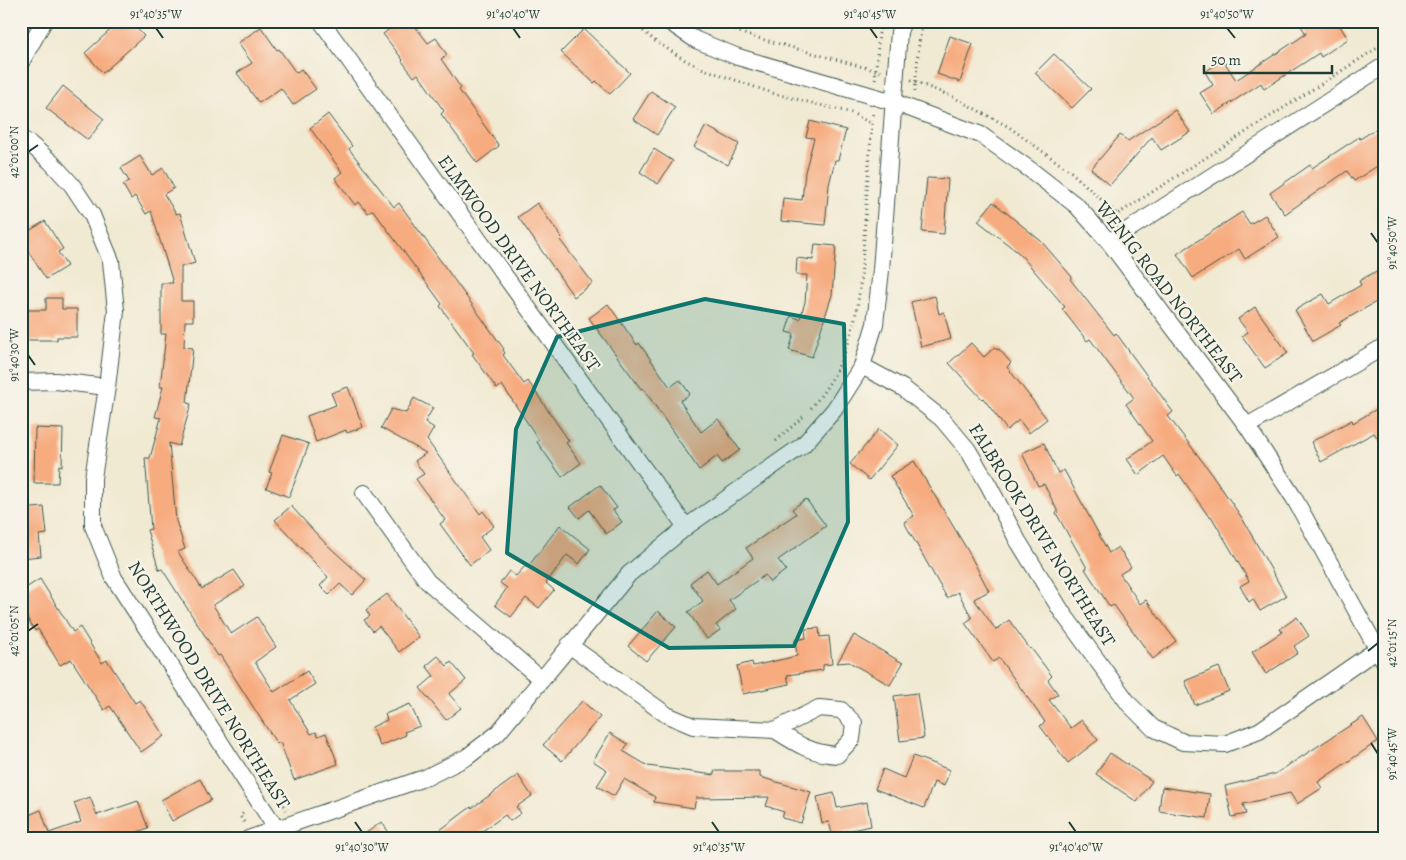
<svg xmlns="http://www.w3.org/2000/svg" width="1406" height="860" font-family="Alegreya,serif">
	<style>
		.building { fill: #f7ac80 }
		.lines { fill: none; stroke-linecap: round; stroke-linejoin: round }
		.minor-casing { stroke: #3e574c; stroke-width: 18 }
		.path { stroke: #3e574c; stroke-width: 3; stroke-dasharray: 1 4; stroke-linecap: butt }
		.minor { stroke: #fff; stroke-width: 16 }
		.marked { fill: #0f766e; fill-opacity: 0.2; stroke: #0f766e; stroke-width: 4; stroke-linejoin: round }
		.ticks { fill: none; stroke: #1f3d34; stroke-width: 2 }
		.labels { text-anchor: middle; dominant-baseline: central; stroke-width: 4.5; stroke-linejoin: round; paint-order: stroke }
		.street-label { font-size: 19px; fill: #1f3d34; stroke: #f7f3e8 }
		.neatline { fill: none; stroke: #1f3d34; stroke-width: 2 }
		.ticks-label { font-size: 12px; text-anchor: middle; fill: #1f3d34 }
	</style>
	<rect width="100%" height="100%" fill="#f7f3e8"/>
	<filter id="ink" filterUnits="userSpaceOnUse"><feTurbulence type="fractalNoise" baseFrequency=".02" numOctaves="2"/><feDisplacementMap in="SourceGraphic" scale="10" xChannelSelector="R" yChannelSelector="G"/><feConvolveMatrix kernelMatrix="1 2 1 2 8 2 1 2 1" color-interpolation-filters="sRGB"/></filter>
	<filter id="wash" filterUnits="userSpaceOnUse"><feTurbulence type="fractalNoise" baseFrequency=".0096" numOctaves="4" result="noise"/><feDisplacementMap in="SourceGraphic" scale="20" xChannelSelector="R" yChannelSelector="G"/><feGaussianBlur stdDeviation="1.12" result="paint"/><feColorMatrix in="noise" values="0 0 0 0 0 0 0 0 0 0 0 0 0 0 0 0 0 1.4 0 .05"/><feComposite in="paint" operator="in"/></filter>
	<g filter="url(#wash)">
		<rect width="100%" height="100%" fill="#f1ead3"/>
		<g id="blocks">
			<path class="building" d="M120 21H130L144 36 103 73 85 53Z
				M400 21H411L428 43 436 38 447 55 441 59 461 88 459 90 499 146 477 163 441 114 444 111 418 74 414 77 402 61 403 60 383 34Z
				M1298 21H1337L1348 39 1321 57 1319 53 1264 89 1261 83 1214 114 1200 93 1213 85 1205 72 1223 60 1236 80 1306 34Z
				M261 27 277 50 279 49 296 73 301 69 316 89 293 105 281 88 259 103 237 73 252 63 238 43Z
				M584 29 630 73 610 94 596 81 594 83 561 52Z
				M950 36 973 44 960 82 937 74Z
				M1054 54 1091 89 1072 108 1035 73Z
				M63 86 104 119 88 140 46 108Z
				M651 91 675 107 657 135 633 119Z
				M1175 110 1190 132 1161 150 1152 137 1110 185 1091 169 1120 135 1128 141Z
				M328 114 352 146 349 149 394 207 399 203 504 349 503 350 505 353 503 355 524 384 528 381 569 441 566 443 581 463 562 477 537 442 539 440 502 385 497 389 472 354 474 353 440 306 442 304 373 210 368 213 359 202 355 205 335 178 342 172 310 128Z
				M810 121 846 130 838 160H835L829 185 825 225 781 221 783 198 802 200 805 172 814 138 806 137Z
				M1385 123V161L1354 181 1347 171 1285 214 1270 193 1310 165 1312 168 1359 137 1360 139Z
				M706 126 739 144 728 165 694 147Z
				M654 149 673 161 658 184 640 172Z
				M140 156 152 175 163 168 174 188 164 194 176 214 180 213 195 263 181 267V301H193V321H185L184 347 193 348 187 403 191 404 179 446 169 443 176 521 185 549 178 552 202 589 234 570 245 586 213 605 231 634 257 617 276 647 255 662 274 692 307 671 315 684 290 700 311 734 316 732 318 736 326 733 338 764 294 780 280 742 277 744 220 655 218 656 162 569 159 570 147 530 151 529 145 458H150L161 418 155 417 163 387H160L166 334H161V283H173L151 211 146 214 135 196 131 199 123 185 129 181 121 168Z
				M927 178 948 179 944 234 922 232Z
				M993 202 1041 241 1072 277 1070 279 1114 335 1116 333 1173 412 1168 416 1209 470 1242 518 1286 596 1260 611 1253 599 1249 602 1240 586 1249 581 1211 516 1209 517 1179 474 1177 476 1163 456 1138 475 1127 459 1152 441 1126 404 1134 398 1090 339 1087 341 1062 309 1065 307 1020 254 978 221Z
				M537 203 562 238 560 240 593 283 574 297 518 217Z
				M1242 212 1250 224 1265 215 1279 237 1245 259 1239 249 1193 278 1177 254Z
				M45 221 63 249 58 252 67 266 46 279 21 240V236Z
				M815 244 836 246 832 295 812 357 789 350 794 334 786 332 791 316 800 319 805 302 807 275H796L797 258 813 260Z
				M1385 266V297L1339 323 1341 325 1313 341 1295 310 1323 294 1329 304 1361 285 1359 281Z
				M935 296 939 314 944 312 951 339 921 347 911 302Z
				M46 298H62V309H77V337H57V340H26L27 310H46Z
				M608 304 637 345 639 343 670 387 680 380 690 394 680 401 701 432 718 419 740 450 722 463 717 456 699 470 643 388 641 389 589 318Z
				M1255 307 1288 353 1265 368 1242 336 1248 332 1238 319Z
				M971 343 984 357 995 347 997 350 999 349 1011 363 1007 367 1047 419 1029 433 1019 420 1007 430 983 398 982 399 949 363Z
				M348 387 363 427 347 433 346 430 316 442 307 416 336 405 331 393Z
				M414 398 433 408 425 422 434 428 427 440 480 514 483 511 494 526 480 537 489 550 470 565 440 524 445 520 416 479 424 474 415 461 426 453 381 428 391 409 406 413Z
				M1385 404V450L1374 433 1321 462 1311 442 1352 420 1353 423Z
				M35 428 63 429 62 466 59 465 58 483H34Z
				M879 429 898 445 869 480 850 464Z
				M283 435 309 444 289 497 266 488 272 473 269 472Z
				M1044 443 1058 473 1064 470 1109 553 1118 547 1131 567 1120 574 1140 604 1146 600 1176 641 1153 659 1114 605 1110 607 1085 569 1087 568 1056 513 1058 512 1044 484 1038 486 1022 453Z
				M914 461 968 551 989 591 974 599 996 630 1009 620 1030 649 1031 648 1052 676 1048 680 1058 694 1049 700 1071 728 1082 720 1098 740 1068 763 1040 726 1045 722 999 658 993 662 965 623 972 618 958 592 947 598 904 522 914 516 890 476Z
				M600 485 617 508 613 510 622 522 606 534 589 510 579 518 570 507Z
				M806 499 826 526 778 560 786 570 770 582 765 575 729 600 736 609 716 625 720 630 707 639 688 612 703 601 690 583 707 570 717 584 753 558 746 548 796 514 792 509Z
				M291 506 325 543 366 580 352 595 340 584 329 595 320 586 328 577 275 520Z
				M44 507 47 534 39 535 41 556 21 558V509Z
				M560 525 590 549 579 564 567 555 546 583 554 590 539 608 526 598 511 617 495 605 507 588 500 583 509 571 516 576 525 566 527 568Z
				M40 579 73 632 80 627 102 663 107 660 135 703 140 700 164 736 141 752 110 706 104 710 71 659 60 665 38 629 35 631 21 608V591Z
				M387 594 419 637 399 652 379 626 373 631 364 620 370 616 366 610Z
				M658 611 676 627 646 661 628 646Z
				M1297 617 1309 636 1294 646 1298 653 1266 674 1252 652 1282 632 1280 629Z
				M819 628 820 637 829 636 832 664 823 665V670L787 675 789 684 743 694 737 666 752 662 753 666 797 656 795 640 806 638 805 629Z
				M854 635 903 663 890 685 849 662 837 663Z
				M438 656 447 666 451 662 466 680 449 694 461 708 446 720 420 688 434 676 426 666Z
				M1219 667 1229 691 1195 705 1185 681Z
				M917 693 924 738 900 741 894 696Z
				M582 701 600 717 562 761 543 745Z
				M410 704 420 726 404 732 406 735 380 746 372 727 387 720 385 714Z
				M1363 717 1378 741 1318 782 1322 788 1297 804 1290 793 1243 804 1246 814 1232 817 1225 786 1275 774Z
				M610 733 628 744 623 751 648 766 714 775V771H760V777L811 792 801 823 782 818 784 812 766 806 769 797 696 798 694 808 654 802 655 797 624 779 614 796 597 786 607 770 593 761Z
				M1110 753 1152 781 1137 802 1096 774Z
				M913 756 950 770 944 786 934 782 924 808 875 789 883 769 904 778Z
				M518 775 532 796 516 807 521 813 510 821 505 815 471 839H428L471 807 472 808Z
				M200 779 211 800 172 821 161 800Z
				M1162 787 1210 794 1207 818 1159 811Z
				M834 793 837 808 867 802 871 826 832 834 829 822 822 823 817 797Z
				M90 797 97 815 138 801 148 828 120 839H33L24 817 41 810 49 833 81 822 74 803Z
				M382 822 393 839H357Z"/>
		</g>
	</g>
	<g filter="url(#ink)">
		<use href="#blocks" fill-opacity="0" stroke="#3e574c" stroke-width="1"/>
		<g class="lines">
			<defs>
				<path id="minor" d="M321 21 686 527
					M668 21 696 40 738 57 893 102 981 135 1032 171 1077 206 1109 242 1247 426 1294 498 1385 663
					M21 62 44 21
					M21 139 29 143 51 162 72 185 92 215 111 261 116 311 107 387 93 478V526L114 578 283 839
					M1109 242 1385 65
					M862 366 903 388 942 419 968 450 989 486 1018 541 1062 612 1129 704 1153 728 1183 742 1225 744 1259 731 1385 644
					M21 382 56 381 107 387
					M1247 426 1385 346
					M364 493 427 581 542 680
					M569 645 667 715 693 726 775 730 819 708 841 710 854 723 852 739 837 755C810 753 797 744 775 730
					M248 839 427 777 467 757 497 734 629 574 686 527 803 445 834 410 862 366 875 324 881 270 899 32 903 21"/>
			</defs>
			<use href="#minor" class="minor-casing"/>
			<path class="path" d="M632 21 655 41 685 60 701 68 772 93 852 113 872 124
				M712 21 747 35 881 72
				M875 79 879 34 882 21
				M911 80 953 97 1009 127 1071 172 1118 215
				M915 91 919 43 923 21
				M1110 219 1385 43
				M811 408C860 350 860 294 865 222 867 185 870 148 873 112
				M776 441 805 415
				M277 798 282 802 286 810
				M244 822 240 816 246 811"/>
			<use href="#minor" class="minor"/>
		</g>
	</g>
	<path class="marked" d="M705 299 844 324 848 522 794 646 669 648 507 553 516 429 557 337Z"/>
	<path class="ticks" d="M156 28 163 38M513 28 520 38M870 28 877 38M1227 28 1235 38M28 152 38 145M1371 233 1378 243M28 355 35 365M28 631 38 624M1368 651 1378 643M1371 743 1378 754M355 822 362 832M712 822 719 832M1069 822 1076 832"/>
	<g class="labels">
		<g class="street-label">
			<text transform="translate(519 263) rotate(54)">ELMWOOD DRIVE NORTHEAST</text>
			<text transform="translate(1169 292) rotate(52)">WENIG ROAD NORTHEAST</text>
			<text transform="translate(1042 535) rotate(58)">FALBROOK DRIVE NORTHEAST</text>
			<text transform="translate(209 685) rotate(58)">NORTHWOOD DRIVE NORTHEAST</text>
		</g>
	</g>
	<rect width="1406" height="860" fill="none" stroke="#f7f3e8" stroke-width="55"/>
	<path d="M1204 65v8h128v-8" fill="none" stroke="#1f3d34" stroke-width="2.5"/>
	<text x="1211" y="65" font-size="15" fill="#1f3d34" stroke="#f7f3e8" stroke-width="4" paint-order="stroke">50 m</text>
	<rect x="28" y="28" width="1350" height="804" class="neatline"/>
	<g class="ticks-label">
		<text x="156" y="18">91°40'35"W</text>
		<text x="513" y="18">91°40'40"W</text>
		<text x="870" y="18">91°40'45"W</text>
		<text x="1227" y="18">91°40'50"W</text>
		<text transform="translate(14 152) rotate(-90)" y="4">42°01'00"N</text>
		<text transform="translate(1392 243) rotate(-90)" y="4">91°40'50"W</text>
		<text transform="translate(14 355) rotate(-90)" y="4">91°40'30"W</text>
		<text transform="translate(14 631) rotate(-90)" y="4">42°01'05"N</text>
		<text transform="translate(1392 643) rotate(-90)" y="4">42°01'15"N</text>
		<text transform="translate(1392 754) rotate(-90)" y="4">91°40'45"W</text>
		<text x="362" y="851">91°40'30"W</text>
		<text x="719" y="851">91°40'35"W</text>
		<text x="1076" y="851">91°40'40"W</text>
	</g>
</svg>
